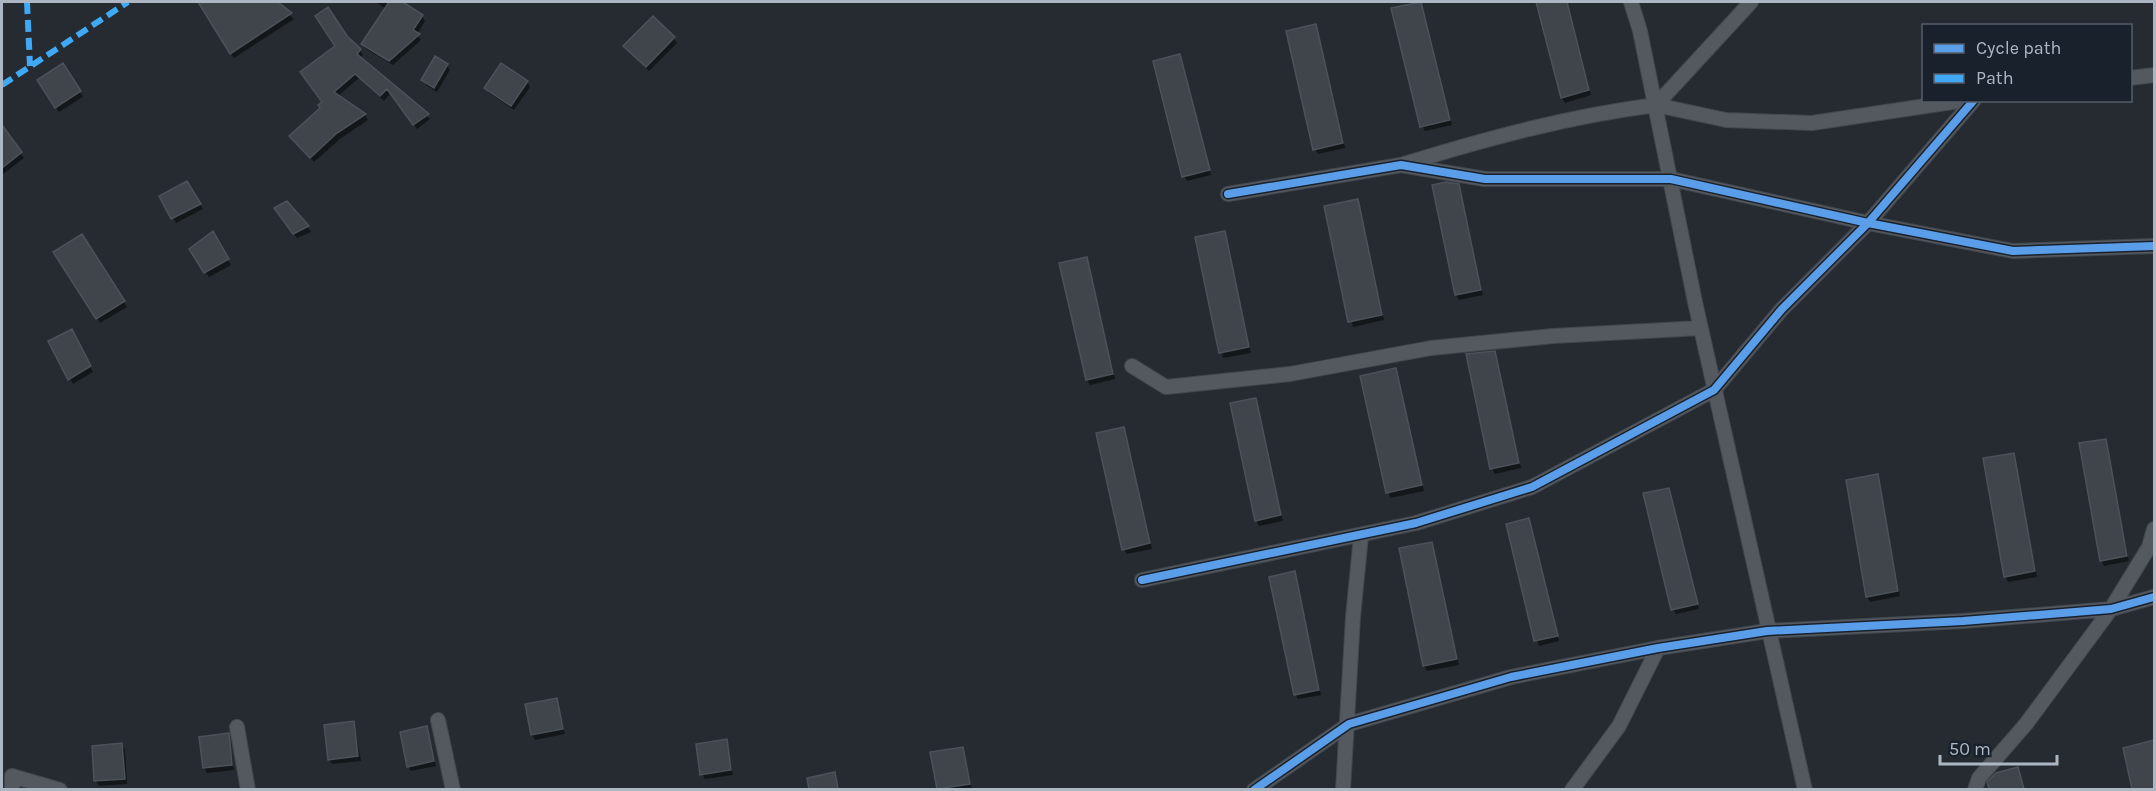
<svg xmlns="http://www.w3.org/2000/svg" width="2156" height="791" font-family="Karla,sans-serif">
	<style>
		.shadow { fill: #0007 }
		.building { fill: #40454b; stroke: #4c525a; stroke-width: 1.5 }
		.lines { fill: none; stroke-linecap: round; stroke-linejoin: round }
		.street-casing { stroke: #42474c; stroke-width: 16 }
		.street { stroke: #545960; stroke-width: 14 }
		.quiet { stroke: #3fa9f5; stroke-width: 6; stroke-dasharray: 12 6; stroke-linecap: butt }
		.cycleway-casing { stroke: #19212c; stroke-width: 11 }
		.cycleway { stroke: #5a9eea; stroke-width: 8 }
	</style>
	<rect width="100%" height="100%" fill="#252b31"/>
	<path class="shadow" d="M199 2H275L294 19 234 58Z
		M376 2H400L422 16 425 21 417 34 421 40 393 65 366 49 363 44 386 9Z
		M1420 2 1452 125 1425 131 1422 126Z
		M1537 2H1567L1591 95 1565 103 1562 98Z
		M1316 26 1345 148 1318 154 1315 149Z
		M346 37 360 50 363 55 360 59 430 119 417 129 391 93 384 101 359 78 338 96 365 115 368 120 340 139 314 162 291 136 322 109 337 46Z
		M674 38 677 43 649 71 625 46Z
		M1180 56 1211 175 1187 181 1184 176Z
		M63 65 83 97 59 112 39 80Z
		M447 65 450 70 437 92 426 85 423 80Z
		M527 82 530 87 514 110 489 93 486 88Z
		M2 128 24 158 2 175Z
		M186 183 203 209 176 223 161 197Z
		M1458 185 1483 295 1459 300 1456 295Z
		M1357 201 1384 320 1353 327 1326 207Z
		M287 203 308 227 311 232 297 238 279 214Z
		M213 233 231 265 209 277 191 250Z
		M1224 233 1251 353 1223 358 1196 238Z
		M82 236 127 307 100 323 55 252Z
		M1086 258 1115 379 1090 385 1087 380Z
		M72 330 93 372 73 384 50 342Z
		M1494 352 1521 468 1495 474 1492 468Z
		M1395 370 1424 491 1390 498 1361 377Z
		M1255 399 1283 521 1259 526 1256 520Z
		M1123 428 1152 549 1127 554 1124 549Z
		M2105 440 2129 561 2104 566 2101 560Z
		M2013 454 2037 577 2008 582 2005 576Z
		M1878 476 1900 596 1870 602 1867 596Z
		M1669 489 1699 609 1676 614 1673 609Z
		M1529 520 1559 641 1539 646 1508 525Z
		M1432 543 1459 665 1427 671 1424 666Z
		M1294 573 1321 695 1298 699 1295 694Z
		M556 700 565 734 535 740 532 735Z
		M354 723 361 761 332 764 329 759Z
		M426 728 436 766 411 771 408 766Z
		M228 735 234 770 207 773 204 767Z
		M726 741 733 775 705 779 702 774Z
		M2154 742V790H2134L2124 749Z
		M122 745 125 750 127 784 99 786 96 781Z
		M962 748 972 789 938 790 932 754Z
		M2018 769 2024 790H1990L1989 783Z
		M834 774 839 790H811L809 779Z"/>
	<path class="building" d="M198 2H278L292 13 230 54Z
		M389 2H403L423 15 413 30 420 34 389 61 361 44Z
		M1421 2 1450 120 1420 127 1391 8Z
		M1536 2H1567L1589 90 1561 98Z
		M328 7 347 36 361 49 357 54 429 114 413 125 387 89 380 96 355 74 334 92 366 114 337 133 310 158 289 136 320 108 318 105 322 102 300 72 335 46 315 16Z
		M653 16 675 37 646 67 623 46Z
		M1316 24 1343 143 1313 150 1286 31Z
		M1180 54 1210 170 1182 177 1153 61Z
		M435 56 448 64 434 88 421 80Z
		M63 63 81 91 55 108 37 80Z
		M501 63 528 81 511 106 484 88Z
		M2 125 22 152 2 168Z
		M187 181 201 204 171 219 159 196Z
		M1446 182 1459 184 1481 290 1455 295 1432 185Z
		M1358 199 1382 315 1348 322 1324 206Z
		M287 201 309 226 293 234 274 208Z
		M213 231 229 259 204 273 189 249Z
		M1225 231 1249 347 1219 353 1195 237Z
		M82 234 125 301 96 319 53 252Z
		M1087 257 1113 374 1086 380 1059 263Z
		M72 329 91 366 68 380 48 341Z
		M1495 351 1519 463 1490 469 1466 354Z
		M1396 368 1422 485 1386 493 1360 376Z
		M1256 398 1281 515 1255 521 1230 403Z
		M1124 427 1150 543 1122 550 1096 433Z
		M2106 439 2127 556 2100 561 2079 443Z
		M2014 453 2035 571 2004 577 1983 458Z
		M1878 474 1898 591 1866 597 1846 480Z
		M1669 488 1698 604 1671 610 1643 493Z
		M1529 518 1558 636 1534 641 1506 524Z
		M1432 542 1457 659 1423 666 1399 548Z
		M1295 571 1319 690 1294 695 1269 577Z
		M557 698 563 729 531 735 525 704Z
		M354 721 358 756 328 760 324 725Z
		M427 726 434 761 407 767 400 732Z
		M229 733 232 765 203 768 199 737Z
		M727 739 731 770 700 775 696 744Z
		M2154 740V789H2132L2123 748Z
		M122 743 125 779 94 781 92 746Z
		M963 747 970 784 937 789 930 752Z
		M2018 767 2024 789H1989L1987 782 1996 773Z
		M835 772 838 789H809L807 778Z"/>
	<g class="lines">
		<defs>
			<path id="street" d="M1631 2 1640 31 1695 302 1805 790
				M2130 78 2154 75
				M1656 105 1726 120 1812 123 1966 100
				M1404 164C1488 138 1570 116 1656 105L1751 2
				M1228 194 1401 165 1485 179H1671L1868 223 2013 251 2154 246
				M1132 366 1166 387 1290 374 1431 348 1553 336 1701 328
				M1142 580 1416 523 1532 487 1714 390 1782 309 1868 223 1974 100
				M438 720 453 790
				M237 727 248 790
				M12 790V776L60 790
				M1254 790 1349 724 1511 677 1658 648 1767 631 1963 621 2111 609 2154 597
				M1343 790 1353 617 1361 536
				M1572 790 1619 726 1658 648
				M1975 790 1979 778 2026 724 2111 609 2149 547 2154 529"/>
		</defs>
		<use href="#street" class="street-casing"/>
		<use href="#street" class="street"/>
		<path class="quiet" d="M27 2 30 66
			M2 85 128 2"/>
		<defs>
			<path id="cycleway" d="M1228 194 1401 165 1485 179H1671L1868 223 2013 251 2154 246
				M1142 580 1416 523 1532 487 1714 390 1782 309 1868 223 1974 100
				M1254 790 1349 724 1511 677 1658 648 1767 631 1963 621 2111 609 2154 597"/>
		</defs>
		<use href="#cycleway" class="cycleway-casing"/>
		<use href="#cycleway" class="cycleway"/>
	</g>
	<rect width="2156" height="791" fill="none" stroke="#adb7c4" stroke-width="6"/>
	<rect x="1922" y="24" width="210" height="78" fill="#19212c" stroke="#545d69" stroke-width="1.5"/>
	<rect x="1934" y="44" width="30" height="9" fill="#5a9eea" stroke="#545d69" stroke-width="1.5"/>
	<text x="1976" y="54" font-size="18" fill="#adb7c4">Cycle path</text>
	<rect x="1934" y="74" width="30" height="9" fill="#3fa9f5" stroke="#545d69" stroke-width="1.5"/>
	<text x="1976" y="84" font-size="18" fill="#adb7c4">Path</text>
	<path d="M1940 755v9h117v-9" fill="none" stroke="#adb7c4" stroke-width="3"/>
	<text x="1949" y="755" font-size="18" fill="#adb7c4" stroke="#19212c" stroke-width="4.5" paint-order="stroke">50 m</text>
</svg>
